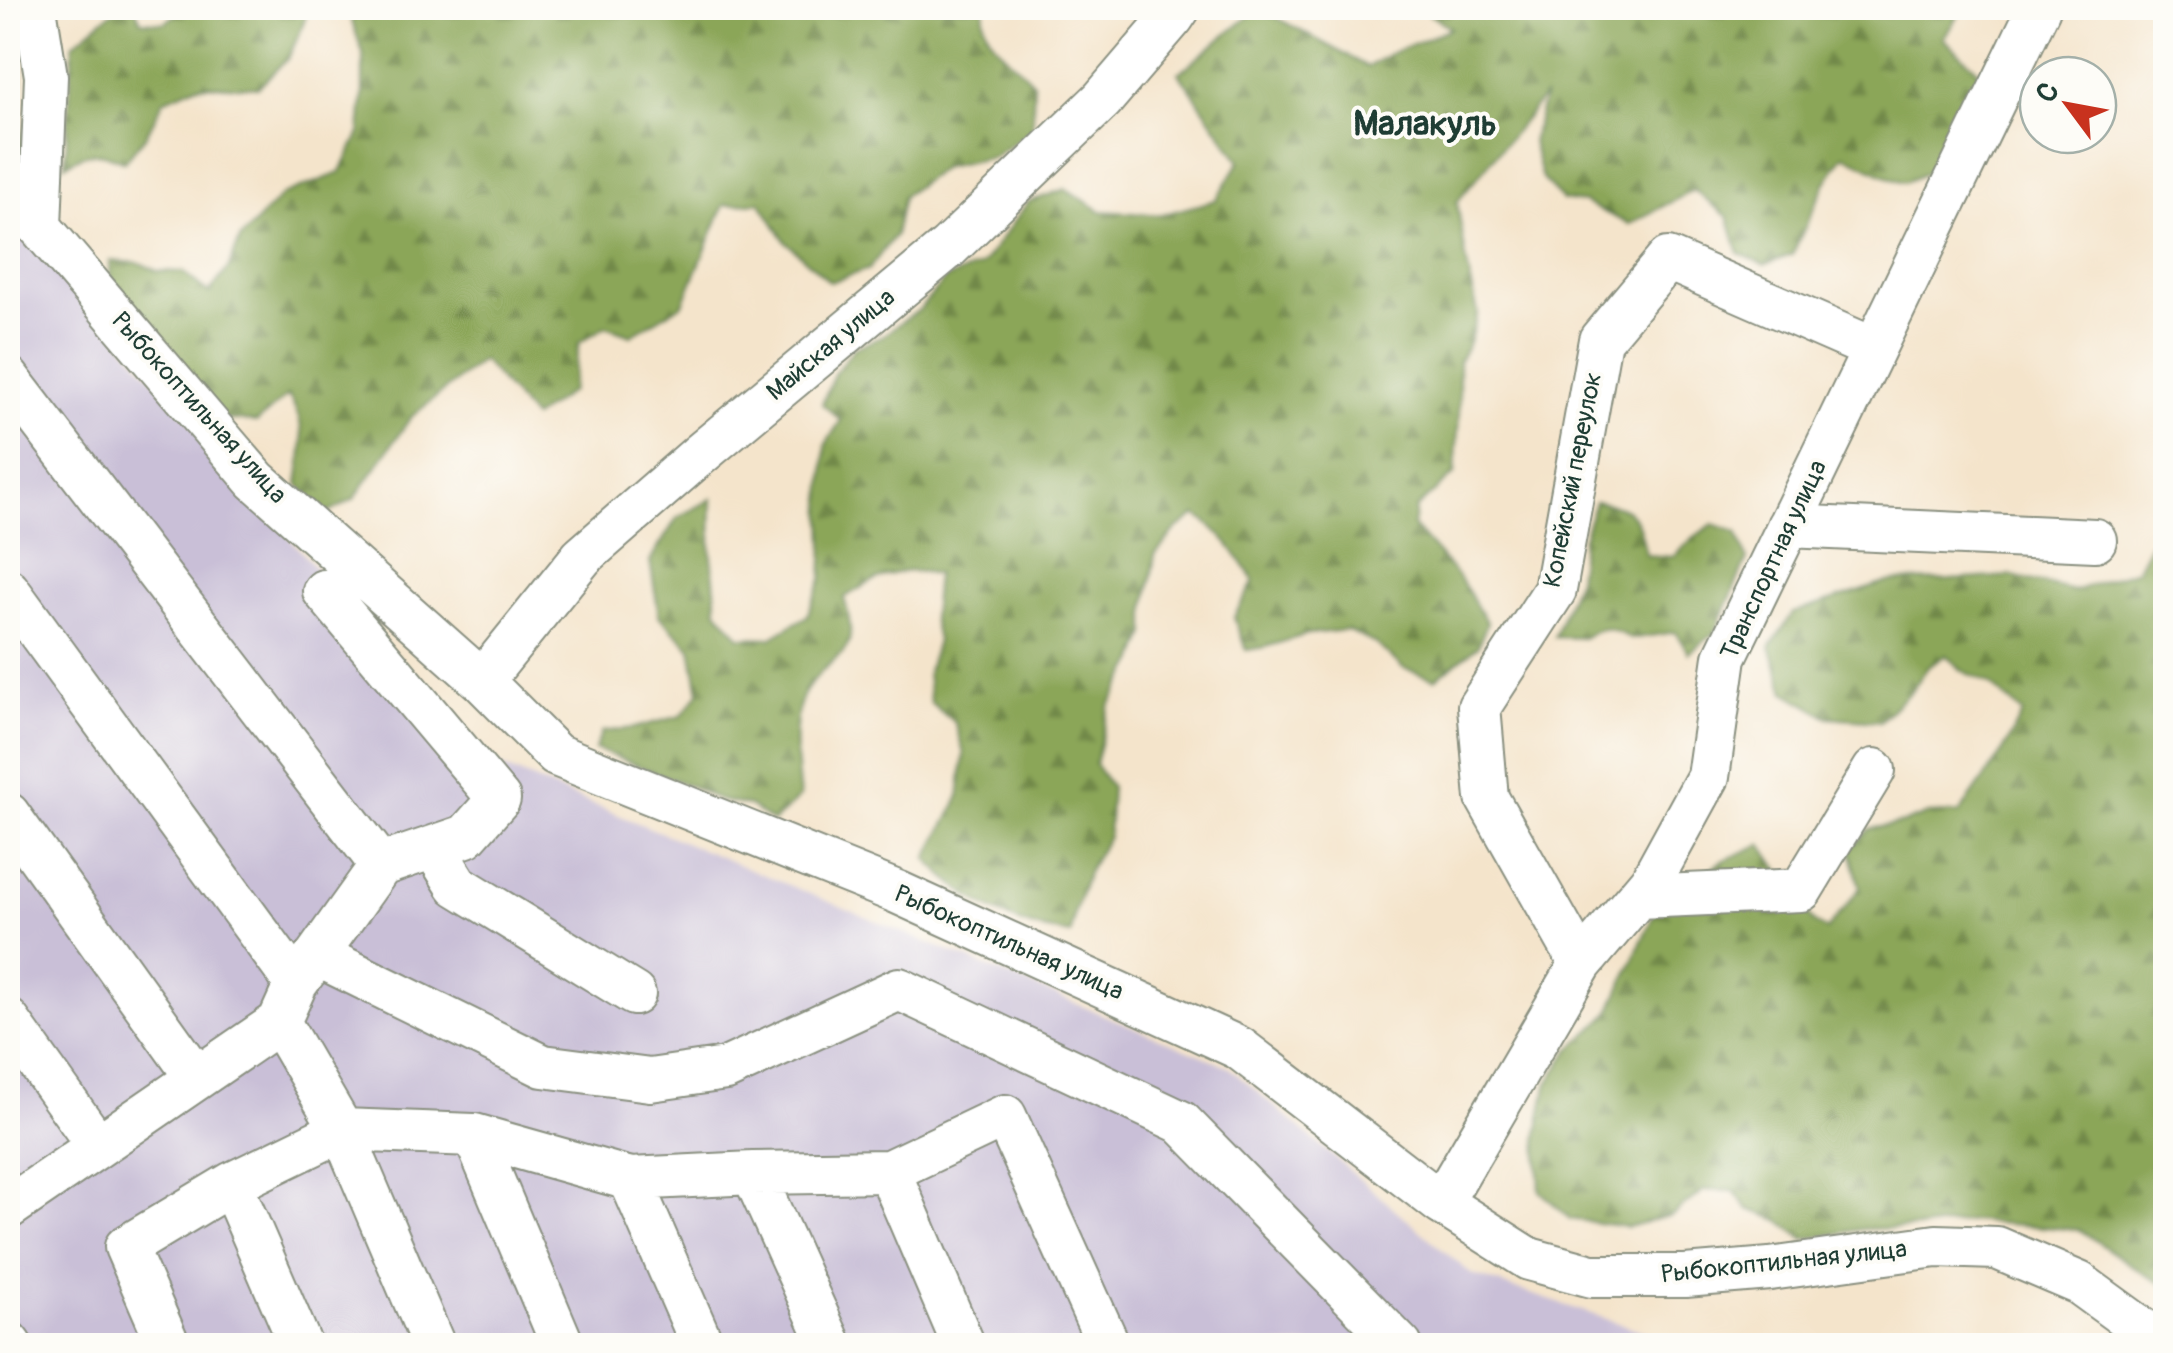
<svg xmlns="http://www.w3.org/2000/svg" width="2173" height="1353" font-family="Pangolin,sans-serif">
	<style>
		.industrial { fill: #c9bfd7 }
		.forest { fill: url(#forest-firs); stroke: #557246; stroke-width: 2.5 }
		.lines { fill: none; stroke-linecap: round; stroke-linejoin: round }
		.minor-casing { stroke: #8a9080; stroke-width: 46 }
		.minor { stroke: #fff; stroke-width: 42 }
		.labels { text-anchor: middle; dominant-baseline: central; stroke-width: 8; stroke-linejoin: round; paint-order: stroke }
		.street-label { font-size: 25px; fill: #1f3d34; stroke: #fdfcf7 }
		.district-label { font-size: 35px; font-weight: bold; fill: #1f3d34; stroke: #fdfcf7 }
	</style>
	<defs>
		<pattern id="forest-firs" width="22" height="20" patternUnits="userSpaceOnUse" patternTransform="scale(2.5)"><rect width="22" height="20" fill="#8ba658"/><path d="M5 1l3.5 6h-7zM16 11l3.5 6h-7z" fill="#71884a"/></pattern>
	</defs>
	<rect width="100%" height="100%" fill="#fdfcf7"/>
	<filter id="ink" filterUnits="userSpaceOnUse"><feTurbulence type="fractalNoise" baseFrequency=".01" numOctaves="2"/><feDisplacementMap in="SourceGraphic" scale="20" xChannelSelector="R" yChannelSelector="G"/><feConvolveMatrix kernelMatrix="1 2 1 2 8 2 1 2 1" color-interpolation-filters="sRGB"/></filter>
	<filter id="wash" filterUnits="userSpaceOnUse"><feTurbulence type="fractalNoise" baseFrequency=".0048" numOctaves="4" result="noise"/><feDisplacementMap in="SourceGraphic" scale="40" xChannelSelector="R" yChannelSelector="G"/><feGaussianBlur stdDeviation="2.25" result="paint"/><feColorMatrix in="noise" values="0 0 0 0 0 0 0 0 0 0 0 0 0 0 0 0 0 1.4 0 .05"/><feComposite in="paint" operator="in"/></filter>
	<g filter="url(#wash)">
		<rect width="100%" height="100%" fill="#f4e4cb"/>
		<path class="industrial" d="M8 222 25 230 478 757 1227 1066 1471 1274 1685 1345 8 1346Z"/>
		<path class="forest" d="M8 8H12L21 57 22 172 8 157Z
			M117 8H135L141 21 165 23 183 8H309L301 30 288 58 258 87 198 85 164 100 145 137 124 162C97 149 90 150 65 165L73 44Z
			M347 8H985C976 40 1017 61 1034 84L1032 130 993 157 944 167 903 196 895 235 869 269 830 282 785 241 760 202 724 205 683 304 631 335 606 326 579 343 571 391 533 418 482 360 411 417 354 499 327 514 298 484C303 449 308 427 288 395L257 422 222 419 110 278V261L140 263 157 271 183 272 209 293 229 267 240 239 282 195 340 173 360 133 363 97V53Z
			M1259 8 1368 67 1389 54 1451 28 1430 15 1427 8H1955L1962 11 1943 38 1980 72 1934 170 1905 182 1892 179 1844 155 1825 184 1792 255 1764 265 1739 253 1728 217 1694 190 1629 224 1585 203 1563 200 1542 179 1532 142 1545 95 1457 202 1467 264 1478 313 1469 342 1459 361V415L1455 474 1416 508 1413 526 1461 580 1487 623 1478 646 1435 679 1403 668 1376 644 1347 630 1308 634 1265 647 1246 650 1234 617 1254 581C1237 555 1223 532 1196 515L1176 530 1155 555 1146 607V633L1136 660 1109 707 1095 764 1111 787 1108 837 1089 869 1075 911 1071 934C1056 931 1039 930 1025 924 987 911 954 889 927 859L959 798 964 754 955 723 930 702 927 673 937 641 932 618 936 574C899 565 875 578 844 598 863 663 835 647 807 689 789 715 797 767 800 797L773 822 749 806 718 800 693 787 595 749 602 732 634 728 681 716 699 693 691 648 659 616 650 561 677 518 712 499 711 547 717 610 740 637 770 638 807 616 822 580 824 543 822 500 826 444 841 420 822 404 834 374 854 348 879 338 919 310 945 279 982 265 1028 202 1066 189 1101 211 1161 215 1216 200 1240 161 1179 73Z
			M1595 502C1636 507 1638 517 1646 555L1673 557 1693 538 1713 524 1737 532 1747 559 1715 633 1689 653 1675 632 1630 639C1612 627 1602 624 1583 638L1554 637 1577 578 1583 537Z
			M2165 515V1285L2144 1274 2080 1230 1973 1221 1923 1228 1863 1229 1804 1239 1779 1220 1748 1209 1734 1191 1704 1190 1672 1215 1627 1227 1570 1219 1540 1191 1537 1138 1547 1085 1570 1049 1609 1014 1657 907 1722 861 1762 844 1813 922 1827 930 1860 888 1850 850 1869 829 1905 823 1928 814 1960 813 2003 751 2023 713 1990 684 1961 670 1946 655 1928 667 1911 691 1880 721 1828 717 1785 692 1770 647 1793 613 1891 581 1949 580 2011 576 2074 591 2136 570Z"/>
	</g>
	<g filter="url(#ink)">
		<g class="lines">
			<defs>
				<path id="minor" d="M35 8 46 76 40 227
					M8 198 40 227 256 480 482 681 556 755 897 892 1239 1048 1441 1203 1529 1259 1592 1276H1685L1770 1269 1936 1246 1997 1248 2079 1283 2145 1331 2159 1346
					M8 378 381 865
					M1788 526 2095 540
					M8 590 296 984
					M482 681 582 557 698 456 948 248 1102 100 1173 17 1179 8
					M8 814 197 1078
					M434 848 457 885 634 994
					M1638 897 1801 890 1874 770
					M317 955 543 1066 650 1080 726 1069 899 989 1181 1122 1401 1346
					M1581 964 1487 798 1479 707 1555 590 1600 340 1668 259 1874 349
					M8 1020 98 1146
					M279 1022 342 1130 434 1346
					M474 1135 563 1346
					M889 1171 964 1346
					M753 1173 831 1346
					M630 1179 703 1346
					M231 1184 301 1346
					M1441 1203 1581 964 1651 881 1708 777 1725 657 2039 8
					M8 1208 279 1022 296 984 381 865 466 836 499 799 324 591
					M8 1342 11 1346
					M169 1346 126 1247 231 1184 342 1130 474 1135 630 1179 753 1173 889 1171 1005 1116 1109 1346"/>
			</defs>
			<use href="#minor" class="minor-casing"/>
			<use href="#minor" class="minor"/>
		</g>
	</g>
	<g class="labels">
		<g class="street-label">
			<text transform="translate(831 345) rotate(-40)">Майская улица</text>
			<text transform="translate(199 408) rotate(48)">Рыбокоптильная улица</text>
			<text transform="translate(1573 480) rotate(-79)">Копейский переулок</text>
			<text transform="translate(1774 560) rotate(-65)">Транспортная улица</text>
			<text transform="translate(1009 943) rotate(24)">Рыбокоптильная улица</text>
			<text transform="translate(1784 1262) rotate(-6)">Рыбокоптильная улица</text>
		</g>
		<g class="district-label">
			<text x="1425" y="124">Малакуль</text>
		</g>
	</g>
	<rect width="2173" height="1353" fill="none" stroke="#fdfcf7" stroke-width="40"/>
	<g transform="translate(2068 105) rotate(302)"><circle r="48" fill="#fdfcf7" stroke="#a4b0a9" stroke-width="2.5"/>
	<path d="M0-8L18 38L0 25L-18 38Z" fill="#c8321e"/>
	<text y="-15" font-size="28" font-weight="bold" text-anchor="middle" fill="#1f3d34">С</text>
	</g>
</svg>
